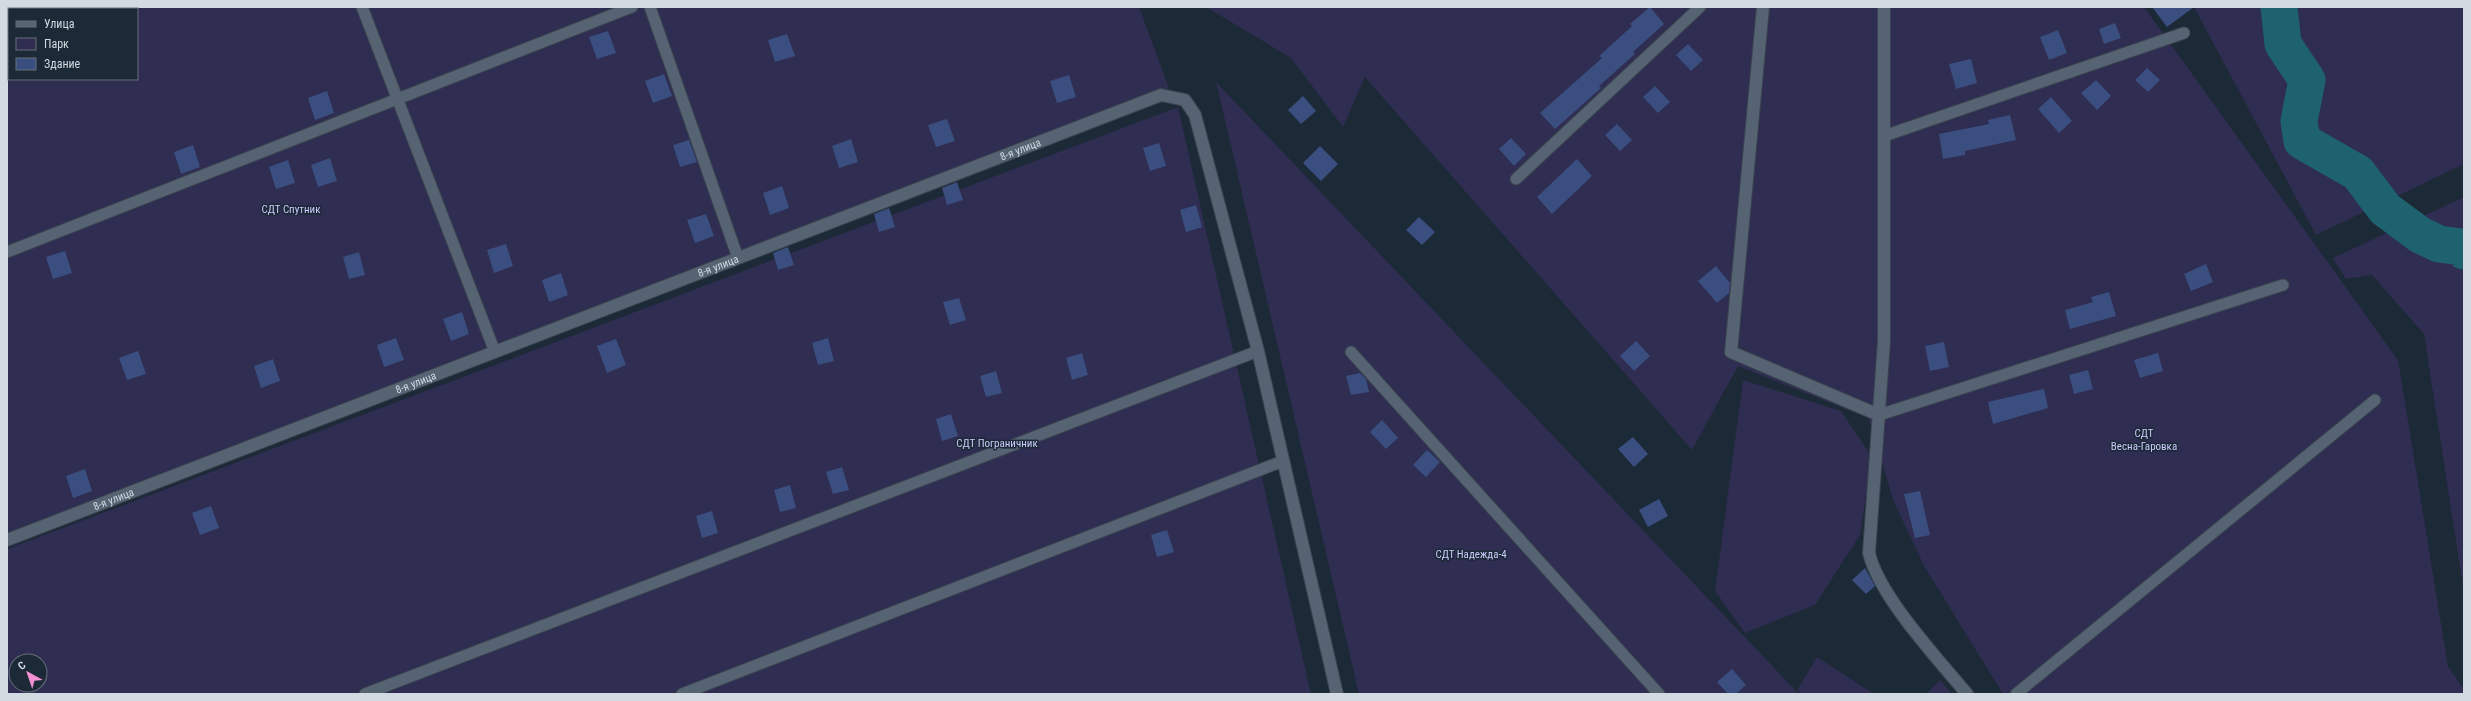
<svg xmlns="http://www.w3.org/2000/svg" width="2471" height="701" font-family="'Roboto Condensed',sans-serif">
	<style>
		.green { fill: #2f2d51; fill-rule: evenodd }
		.lines { fill: none; stroke-linecap: round; stroke-linejoin: round }
		.river { stroke: #1d626e; stroke-width: 37 }
		.building { fill: #3a4e7f }
		.lane-casing { stroke: #3b4550; stroke-width: 13 }
		.street-casing { stroke: #3b4550; stroke-width: 14 }
		.lane { stroke: #556372; stroke-width: 11 }
		.street { stroke: #556372; stroke-width: 12 }
		.labels { text-anchor: middle; dominant-baseline: central; stroke-width: 3; stroke-linejoin: round; paint-order: stroke }
		.street-label { font-size: 11px; fill: #d2dae2; stroke: #1c2936 }
		.park-label { font-size: 11px; fill: #cbcbfe; stroke: #1c2936 }
	</style>
	<rect width="100%" height="100%" fill="#1c2936"/>
	<path class="green" d="M7 7H1139L1169 88 7 535ZM9 9H137V79H9Z
		M1206 7H2144L2398 360 2448 666 2464 690V694H2003L1924 566 1894 502 1868 418 1738 366 1692 450 1365 77 1343 127 1291 58Z
		M2194 7H2464V164L2316 235Z
		M1216 82 1799 694H1359Z
		M1178 107 1311 694H7V549ZM16 661H40V685H16Z
		M2464 197V593L2424 334 2372 275 2346 279 2333 258Z
		M1743 380 1841 411 1872 457 1860 535 1815 605 1745 633 1715 591Z
		M1817 657 1874 694H1802L1797 690Z
		M1940 680 1952 694H1926Z"/>
	<g class="lines">
		<path class="river" d="M2279 7 2283 44 2307 80 2299 121 2302 141 2358 173 2385 209 2420 235 2439 244 2461 247 2464 251"/>
	</g>
	<path class="building" d="M1650 7 1664 24 1633 52 1635 54 1599 86 1601 88 1555 129 1540 113 1602 58 1599 56 1632 26 1630 24Z
		M2152 7H2194L2167 27Z
		M2115 23 2121 38 2104 44 2099 29Z
		M2058 30 2067 53 2049 60 2040 37Z
		M608 31 616 53 597 59 589 37Z
		M787 34 795 56 775 62 768 40Z
		M1688 44 1703 60 1691 71 1676 55Z
		M1971 59 1977 83 1956 89 1949 64Z
		M2147 68 2160 80 2148 92 2135 80Z
		M664 74 672 96 653 103 645 81Z
		M1069 75 1076 97 1057 103 1050 81Z
		M2096 80 2111 96 2097 110 2081 93Z
		M1655 86 1670 102 1658 113 1643 97Z
		M327 91 334 113 315 120 308 98Z
		M1303 96 1316 111 1301 124 1288 110Z
		M2051 97 2072 121 2059 133 2038 109Z
		M2010 115 2016 140 1965 151V155L1943 159 1939 134 1989 124 1988 120Z
		M947 119 955 141 936 147 928 125Z
		M1617 124 1632 140 1620 151 1605 135Z
		M1511 138 1526 154 1514 166 1499 149Z
		M851 139 858 162 839 168 832 146Z
		M689 140 697 162 680 167 673 145Z
		M1159 143 1166 166 1150 171 1143 148Z
		M193 145 200 167 181 174 174 152Z
		M1320 146 1338 164 1321 181 1303 163Z
		M330 158 337 181 318 187 311 165Z
		M1577 159 1592 176 1552 214 1537 197Z
		M288 160 295 183 276 189 269 167Z
		M957 182 963 200 947 205 942 188Z
		M782 186 789 208 770 215 763 193Z
		M1196 205 1202 227 1186 232 1180 210Z
		M889 208 895 227 879 232 874 214Z
		M706 214 714 236 695 243 687 220Z
		M1419 217 1435 232 1422 245 1406 230Z
		M506 244 513 266 494 273 487 250Z
		M788 247 794 265 778 270 773 253Z
		M65 251 72 273 53 279 46 257Z
		M359 252 365 275 349 279 343 257Z
		M2206 264 2213 282 2191 291 2184 274Z
		M1716 266 1730 283 1729 293 1717 303 1698 281Z
		M561 273 568 295 549 302 542 280Z
		M2109 292 2116 316 2070 329 2065 310 2093 302 2091 297Z
		M959 298 966 320 950 325 943 302Z
		M462 312 469 334 451 341 443 319Z
		M396 338 404 360 384 367 377 345Z
		M828 338 834 361 818 365 812 343Z
		M616 339 626 365 607 373 597 346Z
		M1636 341 1650 356 1634 371 1620 356Z
		M1944 342 1949 367 1930 371 1925 346Z
		M138 351 146 374 127 380 119 358Z
		M1082 353 1088 375 1072 380 1066 358Z
		M2158 353 2163 371 2140 378 2134 360Z
		M273 359 280 381 261 388 254 366Z
		M2088 370 2093 389 2074 394 2069 375Z
		M996 371 1002 393 986 397 980 376Z
		M1360 373 1366 379 1369 392 1351 395 1346 376Z
		M2044 389 2048 408 1993 424 1988 402Z
		M951 414 958 436 942 441 936 419Z
		M1382 420 1398 438 1386 449 1370 432Z
		M1633 437 1648 454 1634 467 1618 449Z
		M1427 450 1440 462 1426 477 1413 465Z
		M842 467 849 490 833 494 826 472Z
		M85 469 92 491 73 498 66 476Z
		M790 485 796 508 780 512 774 490Z
		M1920 491 1930 535 1915 538 1904 494Z
		M1659 499 1668 516 1648 527 1639 510Z
		M211 506 219 528 200 535 192 513Z
		M712 511 718 533 702 538 696 516Z
		M1167 530 1174 552 1157 557 1151 535Z
		M1865 568 1875 586 1866 594 1852 580Z
		M1732 669 1746 685 1736 694H1728L1717 682Z"/>
	<g class="lines">
		<defs>
			<path id="lane" d="M362 7 495 352
				M650 7 738 258
				M1884 136 2184 33
				M1516 179 1700 7
				M7 252 632 7
				M1351 352 1659 694
				M1879 415 2283 285
				M365 694 1258 351
				M682 694 1283 461
				M2016 694 2375 400"/>
			<g id="street">
				<path d="M1763 7 1731 352 1879 415"/>
				<path d="M1884 7V341L1869 553C1879 596 1938 659 1967 694"/>
				<path id="s1" d="M7 540 1161 95 1185 100 1195 115 1258 351 1337 694"/>
			</g>
		</defs>
		<use href="#lane" class="lane-casing"/>
		<use href="#street" class="street-casing"/>
		<use href="#lane" class="lane"/>
		<use href="#street" class="street"/>
	</g>
	<g class="labels">
		<g class="street-label">
			<text stroke="none"><textPath href="#s1" startOffset="1086">8-я улица</textPath></text>
			<text stroke="none"><textPath href="#s1" startOffset="762">8-я улица</textPath></text>
			<text stroke="none"><textPath href="#s1" startOffset="438">8-я улица</textPath></text>
			<text stroke="none"><textPath href="#s1" startOffset="114">8-я улица</textPath></text>
		</g>
		<g class="park-label">
			<text x="291" y="209">СДТ Спутник</text>
			<text x="2144" y="433">СДТ<tspan x="2144" dy="13">Весна-Гаровка</tspan></text>
			<text x="997" y="443">СДТ Пограничник</text>
			<text x="1471" y="554">СДТ Надежда-4</text>
		</g>
	</g>
	<rect width="2471" height="701" fill="none" stroke="#d2dae2" stroke-width="16"/>
	<rect x="8" y="8" width="130" height="72" fill="#1c2936" stroke="#65707b"/>
	<rect x="16" y="21" width="20" height="6" fill="#556372" stroke="#65707b"/>
	<text x="44" y="28" font-size="12" fill="#d2dae2">Улица</text>
	<rect x="16" y="38" width="20" height="12" fill="#2f2d51" stroke="#65707b"/>
	<text x="44" y="48" font-size="12" fill="#d2dae2">Парк</text>
	<rect x="16" y="58" width="20" height="12" fill="#3a4e7f" stroke="#65707b"/>
	<text x="44" y="68" font-size="12" fill="#d2dae2">Здание</text>
	<g transform="translate(28 673) rotate(320)"><circle r="19" fill="#1c2936" stroke="#65707b"/>
	<path d="M0-3L7 15L0 10L-7 15Z" fill="#f491d3"/>
	<text y="-6" font-size="11" font-weight="bold" text-anchor="middle" fill="#d2dae2">С</text>
	</g>
</svg>
